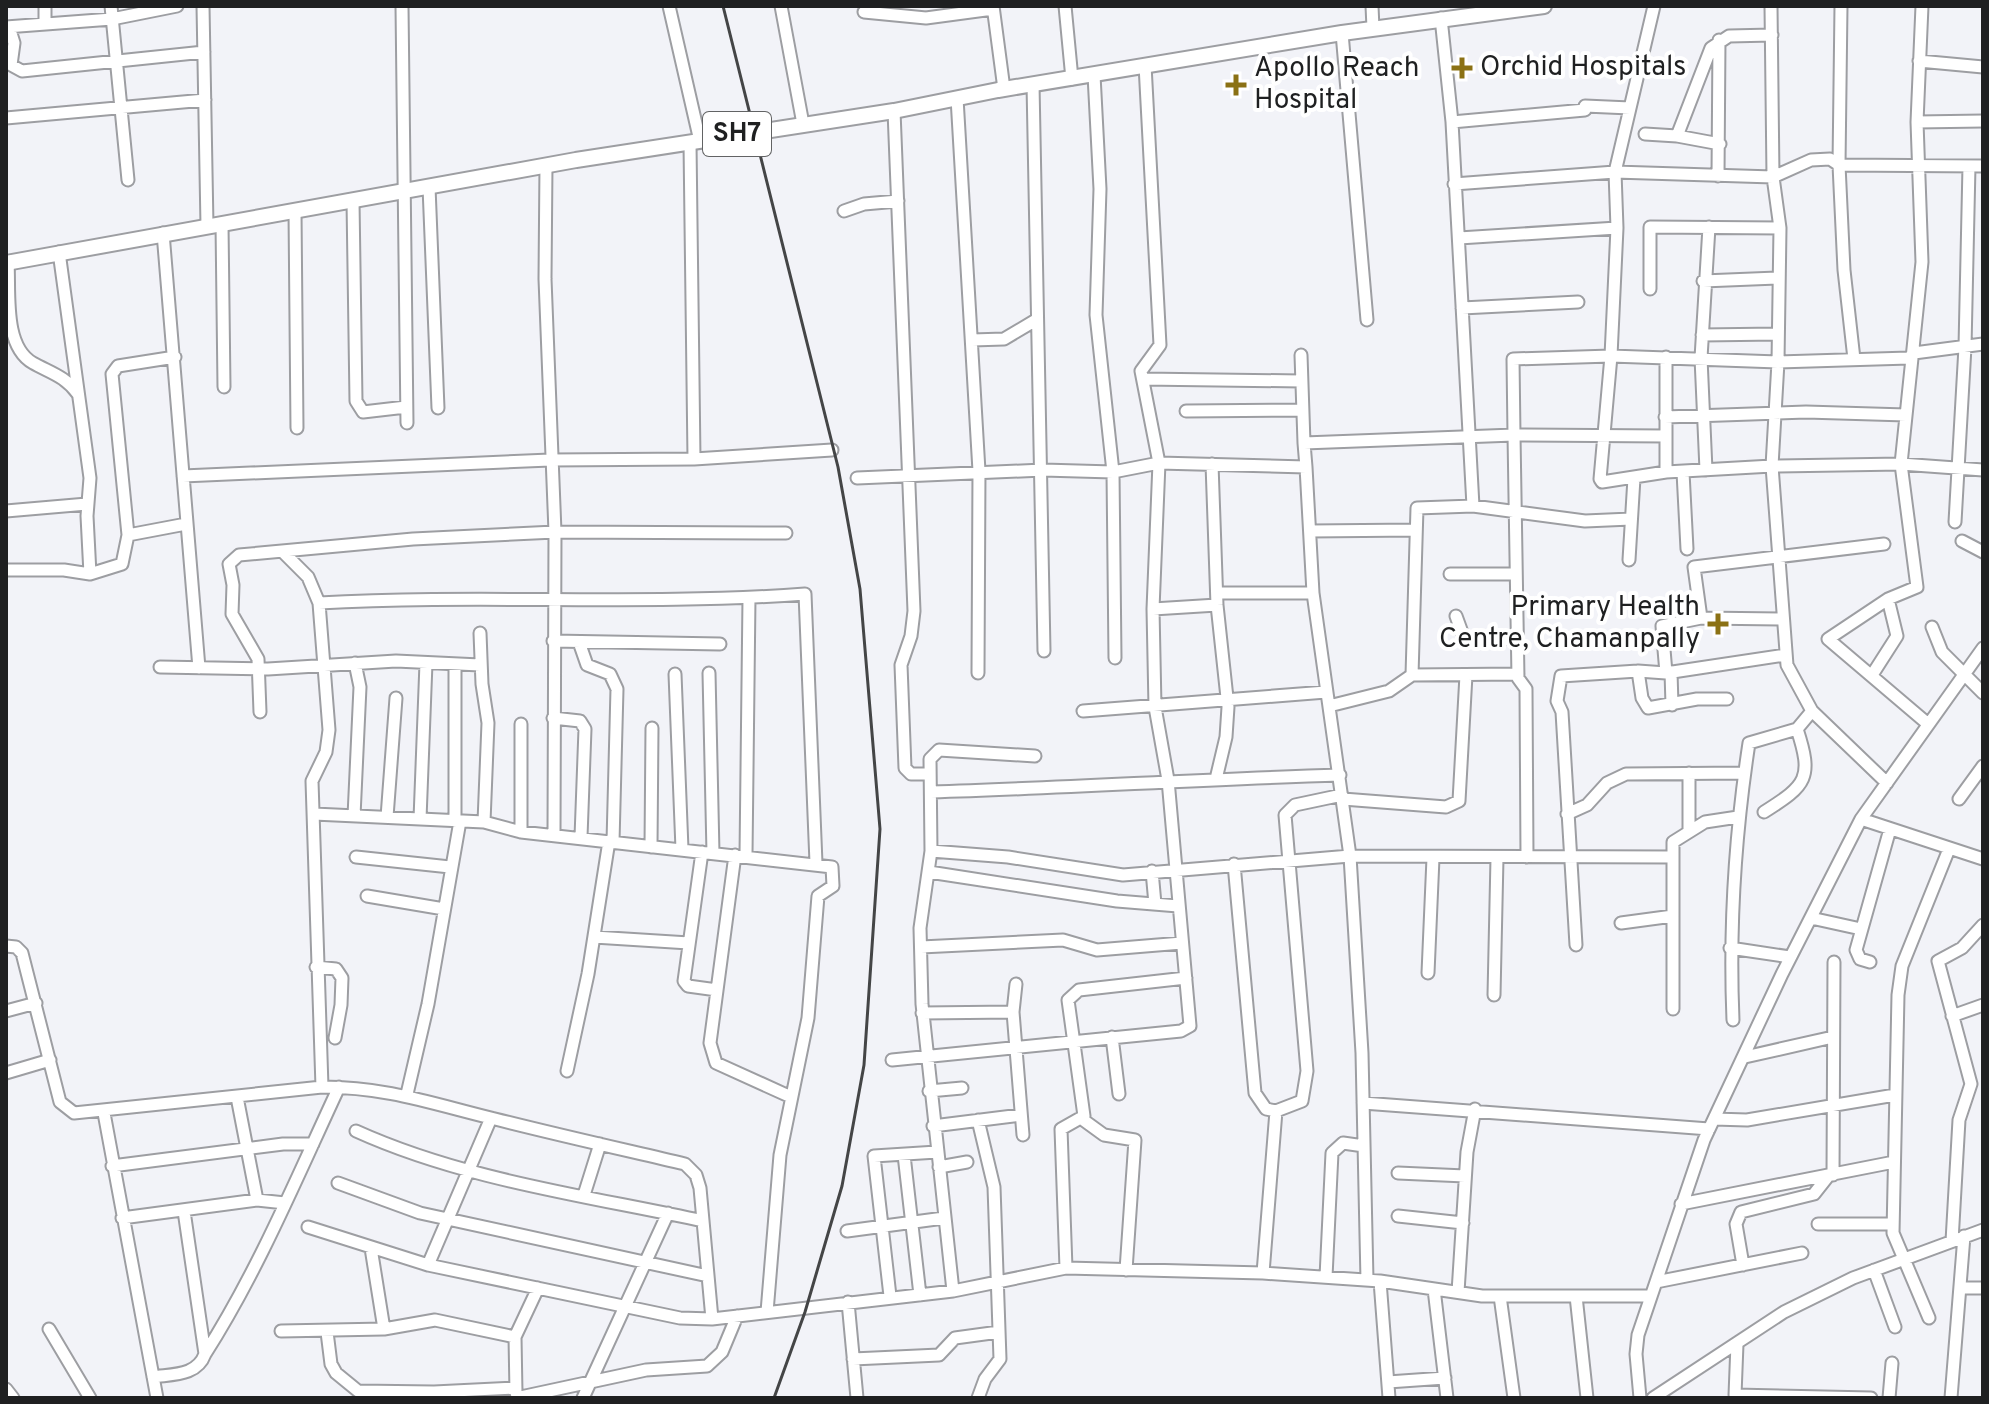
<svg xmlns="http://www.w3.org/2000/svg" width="1989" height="1404" font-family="Overpass,sans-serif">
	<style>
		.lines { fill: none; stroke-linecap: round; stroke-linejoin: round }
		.minor-casing { stroke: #9d9ea2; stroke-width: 15 }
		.major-casing { stroke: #9d9ea2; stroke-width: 18 }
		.minor { stroke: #fff; stroke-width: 11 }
		.major { stroke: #fff; stroke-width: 14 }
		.rail { stroke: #444546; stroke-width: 3 }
		.poi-dot { fill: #8b7114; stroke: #fff; stroke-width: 3 }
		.labels { text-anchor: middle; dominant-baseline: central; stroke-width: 8; stroke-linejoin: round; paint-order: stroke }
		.shield { fill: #fff; stroke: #626364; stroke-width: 2 }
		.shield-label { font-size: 26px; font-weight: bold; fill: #1f2021 }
		.poi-label { font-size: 28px; fill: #1f2021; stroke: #fff; text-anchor: start }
	</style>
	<rect width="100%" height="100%" fill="#f2f3f8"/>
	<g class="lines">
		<defs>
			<path id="minor" d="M45 6V24
				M111 6 128 180
				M203 6 207 226
				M402 6 407 423
				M669 6 700 141
				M781 6 803 124
				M993 6 1004 89
				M1065 6 1072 79
				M1372 6 1373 28
				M1654 6 1615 172 1617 228 1611 356 1600 479 1602 482 1666 472 1772 466 1778 362 1611 356 1513 359 1514 435 1666 436
				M1771 6 1773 177 1780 228
				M1841 6 1839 165 1844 270 1854 359
				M1922 6 1917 122 1922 262 1901 464 1917 587 1888 599 1828 639 1928 724
				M864 12 926 18 993 9
				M1441 18 1452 122 1473 506
				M6 27 112 19 177 6
				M9 27 14 43 11 65 22 71 204 52
				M1342 33 1367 320
				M1919 61 1983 67
				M1094 75 1100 189 1096 315 1113 472 1115 658
				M1033 84 1044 651
				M957 98 979 471 978 673
				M1585 106 1630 108
				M894 111 914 611 911 636 901 665 905 768 911 774H929
				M6 118 205 100
				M1452 122 1585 110
				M1917 122 1983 121
				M1645 134 1677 136 1711 48 1729 36 1772 35
				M1677 136 1720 144
				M690 143 694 459
				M546 165 545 279 555 532 554 835
				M1718 176 1719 40
				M1454 184 1615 172 1773 177 1811 160 1830 159 1839 165 1983 166
				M429 187 438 408
				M353 201 356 401 363 412 406 407
				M295 211 297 428
				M844 211 864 204 898 201
				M222 224 224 387
				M163 233 199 668
				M1459 238 1617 228
				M59 252 90 478 87 516 90 574 122 564 128 535 112 374 118 366 175 357
				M8 263C10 292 3 346 33 363 51 373 65 376 78 394
				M1703 281 1777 278
				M1650 289V227L1780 228 1778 362 1909 358 1914 353 1983 344
				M1462 308 1578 302
				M1702 335 1777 334
				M972 340 1004 339 1036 320
				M1301 355 1304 443
				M1143 379 1301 381
				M1186 411 1302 410
				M1665 417 1806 412 1906 415
				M1212 464 1217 605 1228 707 1226 737 1216 779
				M1306 467 1313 593 1350 856 1362 1053 1367 1280
				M1706 470 1701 358 1709 227
				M1666 472V357
				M1683 472 1687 549
				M183 476 550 460 694 459 832 450
				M857 478 1043 470 1113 472 1159 463 1306 467 1304 443 1514 435 1518 678 1526 689 1527 857
				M6 511 87 504
				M1955 522 1965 347 1969 166
				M1310 531 1416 530
				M128 535 186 524
				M1962 541 1983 552
				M284 553 308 577 319 603 329 730 326 752 312 781 322 1087
				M1629 560 1634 478
				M6 570H64L90 574
				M1450 574H1516
				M1217 593H1313
				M319 603C481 594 644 606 805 594L816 863
				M1153 609 1217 605
				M1456 616 1464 638H1517
				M1701 618 1694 567 1884 544
				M1932 627 1942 652 1983 693
				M480 633 482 684 488 723 484 822
				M553 641 720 644
				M579 642 587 665 610 674 617 689 613 842
				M160 667 268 669 396 661 480 665
				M1638 671 1642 698 1648 708 1697 699H1727
				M1671 672 1672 705
				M709 673 713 853
				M1666 673 1662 626 1701 618 1782 619
				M675 674 682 849
				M1518 674 1412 675 1417 508 1473 506 1585 521 1631 519
				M1872 675 1897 636 1888 599
				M1329 706 1389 691 1412 675
				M1083 711 1326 692
				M260 712 258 659 232 614 233 585 229 564 239 555 413 539 555 532 786 533
				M553 718 580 721 585 729 581 837
				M521 724V832
				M1689 773V831
				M1887 783 1812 711 1787 665 1772 466 1901 464 1983 470
				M931 792C1067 788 1203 779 1340 775
				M1343 799 1446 807 1459 801 1466 675
				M1959 799 1983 766
				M1764 812C1807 785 1813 778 1797 729
				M314 814 484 822 521 832 832 867 833 886 818 896 808 1018 780 1155 767 1312
				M1567 814 1587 805 1607 783 1626 774 1744 773
				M354 816 360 687 355 663
				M387 817 396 698
				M420 819 426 663
				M1861 819 1983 859
				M455 821V664
				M651 847 652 728
				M931 851 1008 857 1123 875 1350 856 1673 857
				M702 852 684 981 688 986 717 990
				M735 855 710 1043 716 1063 791 1097
				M746 855 749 598
				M356 857 450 867
				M1234 864 1255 1093 1266 1109 1276 1111
				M1152 871 1155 904
				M929 872 1117 901 1178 906
				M367 896 444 909
				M1811 918 1861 929
				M1621 923 1673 916
				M594 937 689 943
				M1576 945 1562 712 1557 701 1561 676 1638 671 1666 673 1785 655
				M6 946 16 947 22 953 60 1102 74 1113 322 1087C387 1087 433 1104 495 1119 558 1135 621 1149 685 1164L696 1175 700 1188 712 1319
				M921 947 1063 940 1097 950 1182 943
				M1730 948 1790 957
				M1870 962 1860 959 1856 950 1890 829
				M316 967 336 969 342 978 341 1005 335 1038
				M1428 973 1433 858
				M1016 984 1013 1012 1023 1135
				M1494 995 1497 858
				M1673 1009V842L1705 822 1738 817
				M6 1011 36 1003
				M922 1013 1013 1012
				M1952 1016 1983 1005
				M1733 1020C1729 926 1735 835 1749 743L1797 729 1812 711
				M1112 1037 1119 1094
				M1745 1057 1833 1037
				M892 1060 1181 1031 1190 1026 1168 780 1155 707 1153 609 1159 463 1141 371 1160 345 1145 65
				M567 1071 588 974 609 841
				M6 1073 50 1060
				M929 1091 962 1088
				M407 1094 428 1004 460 821
				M237 1097 257 1200
				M1363 1103 1709 1129
				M104 1113 157 1398
				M1082 1119 1104 1135 1135 1140 1126 1270
				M1714 1119 1747 1120 1895 1095
				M978 1120 994 1187 1000 1359 985 1379 978 1398
				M933 1126 1021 1115
				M356 1131C464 1180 588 1196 703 1221
				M904 1155 920 1295
				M112 1166 283 1144H313
				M939 1167 967 1162
				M1398 1173 1465 1176
				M1833 1175 1834 962
				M338 1183 420 1213 708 1276
				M584 1195 600 1144
				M1681 1204 1894 1162
				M1398 1216 1463 1223
				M122 1218 257 1200 285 1203
				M1818 1224H1892
				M308 1227 428 1265 680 1318 712 1319 953 1291 1066 1268 1263 1273 1380 1281 1482 1296H1651
				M847 1231 944 1218
				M1952 1241 1959 1120 1971 1084 1938 961 1962 948 1983 925
				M371 1248 384 1329
				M428 1265 491 1118
				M1743 1265 1736 1224 1741 1212 1814 1194 1829 1175
				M1066 1268 1061 1129 1084 1116 1068 1000 1079 990 1186 978
				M1874 1270 1895 1327
				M1263 1273 1276 1111 1302 1101 1307 1071 1285 815 1295 805 1342 795
				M1326 1277 1332 1153 1343 1143 1364 1146
				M1380 1281 1389 1398
				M1656 1282 1802 1253
				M1960 1288H1983
				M1434 1289 1447 1398
				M953 1291 922 1004 920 928 931 851 930 759 939 750 1035 756
				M1458 1292 1467 1152 1475 1109
				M890 1296 874 1156 937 1152
				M1500 1296 1514 1398
				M1576 1296 1587 1398
				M848 1302 857 1398
				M1929 1318 1893 1233 1898 995 1902 966 1949 849
				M49 1329 90 1398
				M281 1331 384 1329 435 1320 515 1337
				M327 1332 331 1364 336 1373 358 1391 434 1392 516 1388
				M1737 1344 1735 1395 1871 1398
				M205 1354C258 1271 297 1177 339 1087
				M853 1359 939 1355 955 1338 999 1332
				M153 1377C173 1374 197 1376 205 1354L184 1211
				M1388 1382 1445 1378
				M6 1389 13 1398
				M516 1393 515 1337 538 1288
				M516 1398 646 1370 707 1366 722 1352 737 1316
				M583 1398 668 1213
				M1640 1398 1636 1354 1638 1335 1704 1140 1782 974 1861 819 1983 648
				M1653 1398 1784 1312 1853 1278 1983 1230
				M1889 1398 1892 1363
				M1951 1398 1964 1236"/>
			<path id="major" d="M6 263 576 160 894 111 998 90 1342 33 1544 6"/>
		</defs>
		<use href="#minor" class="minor-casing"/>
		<use href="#major" class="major-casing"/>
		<use href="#minor" class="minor"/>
		<use href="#major" class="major"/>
		<path class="rail" d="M723 6 838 467 860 589 880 829 864 1065 842 1186 805 1312 774 1398"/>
	</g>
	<g class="poi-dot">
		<path d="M1458 56h8v8h8v8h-8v8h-8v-8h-8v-8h8z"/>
		<path d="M1232 73h8v8h8v8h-8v8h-8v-8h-8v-8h8z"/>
		<path d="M1714 612h8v8h8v8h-8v8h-8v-8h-8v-8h8z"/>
	</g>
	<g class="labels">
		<rect class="shield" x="703" y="112" width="68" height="44" rx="6"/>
		<g class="shield-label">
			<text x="737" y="134">SH7</text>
		</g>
		<g class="poi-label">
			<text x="1480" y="68">Orchid Hospitals</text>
			<text x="1254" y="69">Apollo Reach<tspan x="1254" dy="32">Hospital</tspan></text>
			<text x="1700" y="608" text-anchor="end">Primary Health<tspan x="1700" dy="32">Centre, Chamanpally</tspan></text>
		</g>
	</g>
	<rect width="1989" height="1404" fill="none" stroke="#1f2021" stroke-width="16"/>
</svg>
